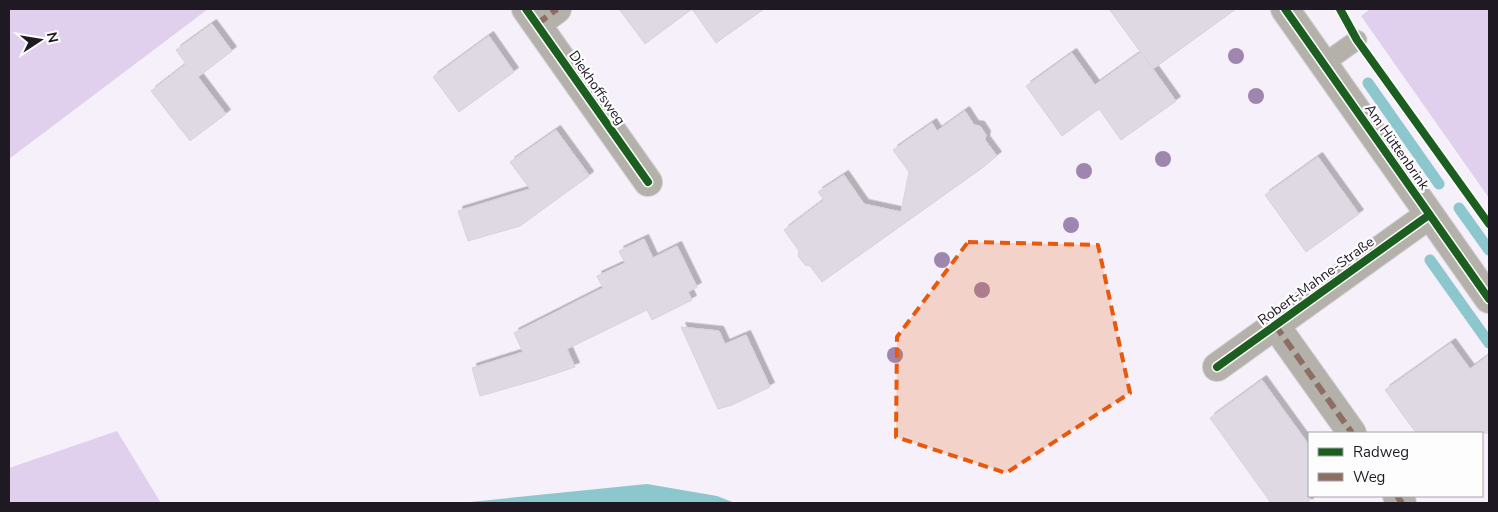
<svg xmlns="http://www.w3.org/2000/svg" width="1498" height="512" font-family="'Nunito Sans',sans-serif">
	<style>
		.green { fill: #e1d0ed }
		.water { fill: #8bc7cc }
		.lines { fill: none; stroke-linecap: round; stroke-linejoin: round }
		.stream { stroke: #8bc7cc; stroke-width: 11 }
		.building { fill: #dfd9e3; stroke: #d9d3dd; filter: url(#shadow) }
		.service-casing { stroke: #d3ced6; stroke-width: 21 }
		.minor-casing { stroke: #d3ced6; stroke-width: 30 }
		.tertiary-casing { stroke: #d3ced6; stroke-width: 30 }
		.service { stroke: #b4b0aa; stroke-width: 19 }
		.minor { stroke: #b4b0aa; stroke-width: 28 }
		.tertiary { stroke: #b4b0aa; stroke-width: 28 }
		.quiet { stroke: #8d6e63; stroke-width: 6; stroke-dasharray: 12 6; stroke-linecap: butt }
		.cycleway-casing { stroke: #fdfdfd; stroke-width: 11 }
		.cycleway { stroke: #1b5e20; stroke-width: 8 }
		.tree { fill: #9f86ae }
		.marked { fill: #e8590c; fill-opacity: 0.2; stroke: #e8590c; stroke-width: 4; stroke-dasharray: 10 6; stroke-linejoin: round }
		.labels { text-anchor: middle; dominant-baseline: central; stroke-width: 4.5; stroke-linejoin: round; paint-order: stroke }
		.street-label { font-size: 14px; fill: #1f1923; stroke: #fdfdfd }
	</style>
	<defs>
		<filter id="shadow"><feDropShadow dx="4.5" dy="-4.5" stdDeviation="0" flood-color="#0004"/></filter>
	</defs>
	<rect width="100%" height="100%" fill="#f5f0f9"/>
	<path class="green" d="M9 9H208L9 159Z
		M1370 9H1489V198L1361 16Z
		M117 431 161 503H9V468Z"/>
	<path class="water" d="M647 484 717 496 735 503H460Z"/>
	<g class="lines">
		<path class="stream" d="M1368 83 1439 184
			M1459 208 1489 250
			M1430 260 1489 343"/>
	</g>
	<path class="building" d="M619 9H764L716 43 692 9 645 44Z
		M1109 9H1236L1153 69Z
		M212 24 232 51 198 77 226 114 190 141 151 91 186 64 176 50Z
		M489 36 514 72 459 112 433 77Z
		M1141 52 1176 101 1121 140 1099 109 1062 136 1026 86 1072 53 1095 85Z
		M965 111 974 125 980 126 986 135 985 140 997 156 985 165V166L822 282 810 266 805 265 798 256 799 251 784 230 824 200 818 192 844 175 864 204 901 212 909 172 893 150 932 123 937 131Z
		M556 130 586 171 582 173 587 172 589 176 520 226 468 241 458 211 530 189 510 162Z
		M1318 157 1359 214 1306 252 1265 195Z
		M644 239 653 258 677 246 697 287 688 292 692 300 652 320 647 310 567 349 575 367 536 380 480 396 472 368 523 352 514 333 603 288 597 276 625 263 619 251Z
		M681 327 719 331 725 344 746 335 770 387 732 405 718 409Z
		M1451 343 1470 369 1489 355V433H1416L1385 390Z
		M1262 380 1309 445V503H1271L1210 418Z"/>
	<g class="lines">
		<defs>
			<path id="service" d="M1323 64 1357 40"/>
			<path id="minor" d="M526 9 648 182
				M537 24 557 9
				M1275 325 1352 433
				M1217 367 1429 215
				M1397 496 1402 503"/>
			<path id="tertiary" d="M1285 9 1489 299"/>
		</defs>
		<use href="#service" class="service-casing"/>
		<use href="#minor" class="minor-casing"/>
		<use href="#tertiary" class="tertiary-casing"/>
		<use href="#service" class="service"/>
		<use href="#minor" class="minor"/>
		<use href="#tertiary" class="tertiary"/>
		<path class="quiet" d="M537 24 557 9
			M1275 325 1352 433
			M1397 496 1402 503"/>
		<defs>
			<path id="cycleway" d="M526 9 648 182
				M1285 9 1489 299
				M1340 9 1357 40 1489 224
				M1217 367 1429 215"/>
		</defs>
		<use href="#cycleway" class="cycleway-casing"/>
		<use href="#cycleway" class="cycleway"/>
	</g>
	<g class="tree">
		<circle cx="1236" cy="56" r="8"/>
		<circle cx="1256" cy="96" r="8"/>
		<circle cx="1163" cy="159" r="8"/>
		<circle cx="1084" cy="171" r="8"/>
		<circle cx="1071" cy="225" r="8"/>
		<circle cx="942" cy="260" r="8"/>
		<circle cx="982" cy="290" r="8"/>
		<circle cx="895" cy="355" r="8"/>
	</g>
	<path class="marked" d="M968 242 1098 245 1130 393 1006 473 896 437 897 337Z"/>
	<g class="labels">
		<g class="street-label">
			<text transform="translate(597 88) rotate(55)">Diekhoffsweg</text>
			<text transform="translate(1397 147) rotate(55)">Am Hüttenbrink</text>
			<text transform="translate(1316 281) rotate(-36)">Robert-Mahne-Straße</text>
		</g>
	</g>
	<rect width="1498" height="512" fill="none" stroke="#1f1923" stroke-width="20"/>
	<rect x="1308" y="432" width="175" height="65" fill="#fdfdfd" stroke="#a4a2a6"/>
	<rect x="1318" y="448" width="25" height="8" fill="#1b5e20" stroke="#a4a2a6"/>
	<text x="1353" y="457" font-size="15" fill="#1f1923">Radweg</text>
	<rect x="1318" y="473" width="25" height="8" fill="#8d6e63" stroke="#a4a2a6"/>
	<text x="1353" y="482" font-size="15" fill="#1f1923">Weg</text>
	<g transform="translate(40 40) rotate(78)" stroke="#fdfdfd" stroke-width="4" paint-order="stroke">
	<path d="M0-4L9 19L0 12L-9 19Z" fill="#1f1923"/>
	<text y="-8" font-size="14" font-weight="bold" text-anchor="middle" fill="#1f1923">N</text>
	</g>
</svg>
